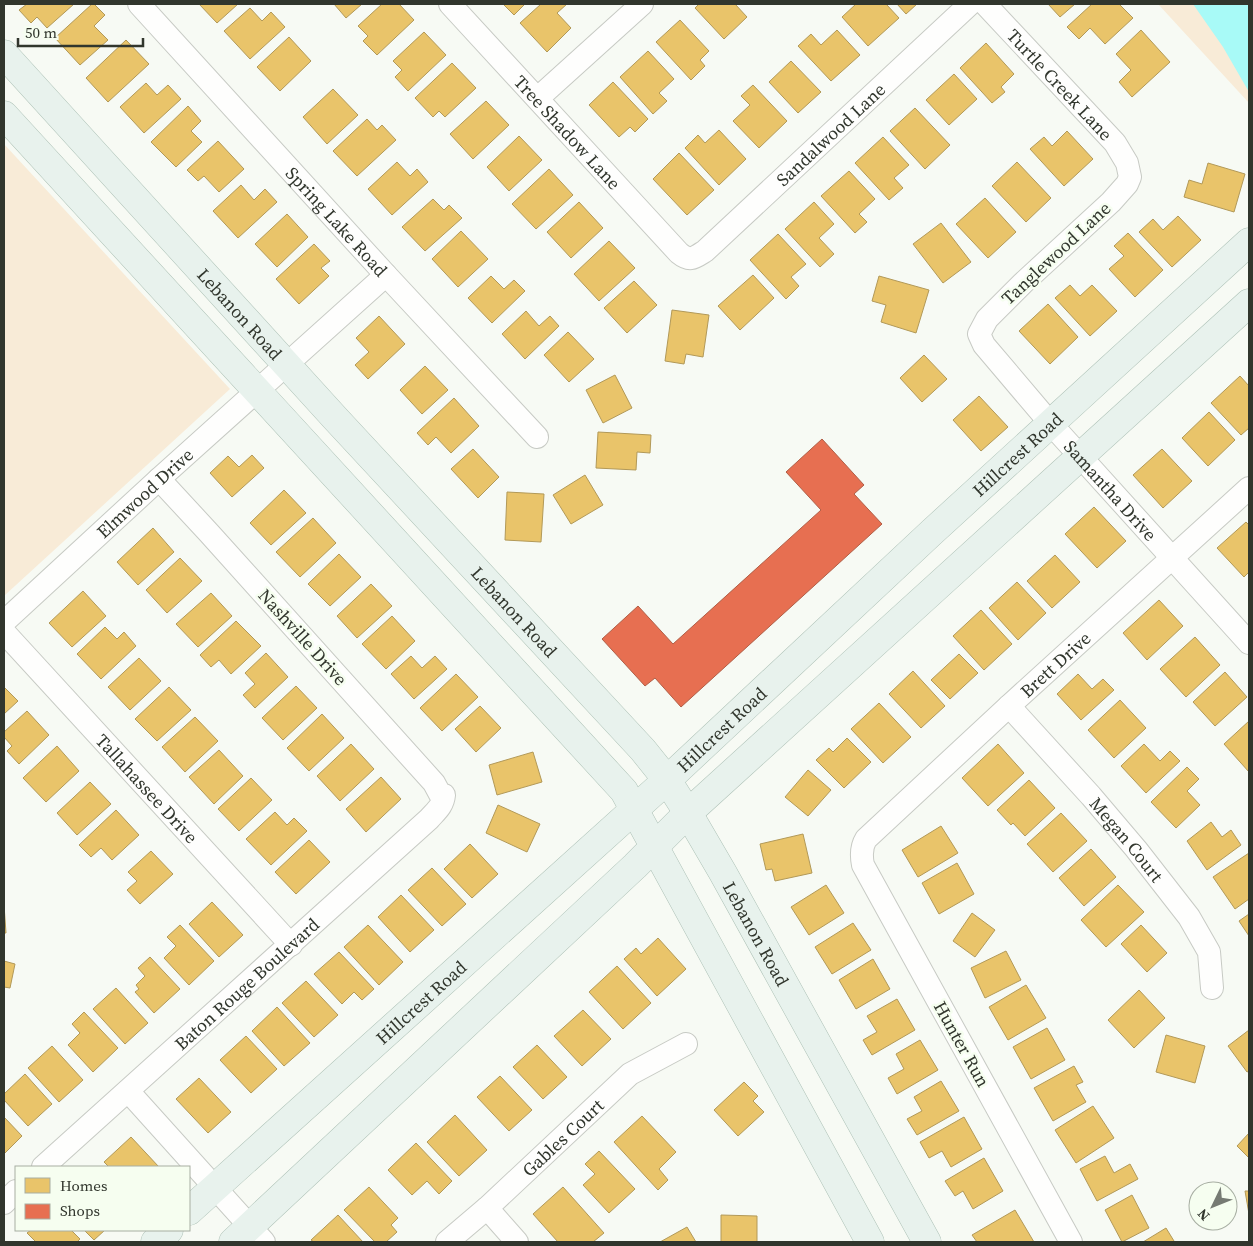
<svg xmlns="http://www.w3.org/2000/svg" width="1253" height="1246" font-family="'Source Serif 4',serif">
	<style>
		.green { fill: #f8ebd7 }
		.water { fill: #a8faf7 }
		.homes { fill: #e9c46a; stroke: #b29958 }
		.shops { fill: #e76f51; stroke: #b05e46 }
		.lines { fill: none; stroke-linecap: round; stroke-linejoin: round }
		.minor-casing { stroke: #c7cac4; stroke-width: 24 }
		.major-casing { stroke: #adc1b6; stroke-width: 29 }
		.minor { stroke: #fefefd; stroke-width: 22 }
		.major { stroke: #e8f2ed; stroke-width: 28 }
		.labels { text-anchor: middle; dominant-baseline: central; stroke-width: 5; stroke-linejoin: round; paint-order: stroke }
		.street-label { font-size: 18px; fill: #31362d; stroke: #f6fef0 }
	</style>
	<rect width="100%" height="100%" fill="#f7faf4"/>
	<path class="green" d="M1158 4H1249V103Z
		M4 144 230 389 4 596Z"/>
	<path class="water" d="M1193 4H1249V92L1223 47Z"/>
	<path class="homes" d="M27 4H74L47 28 37 17 31 23 19 10Z
		M92 4H94L105 15 94 26 108 40 80 65 55 38Z
		M199 4H238L217 23Z
		M334 4H362L346 18Z
		M382 4H399L414 20 377 55 363 41 368 36 358 26Z
		M503 4H525L514 15Z
		M541 4H567L557 13 571 28 547 52 520 23Z
		M699 4H735L747 17 724 39 695 8Z
		M856 4H886L899 18 868 46 842 17Z
		M897 4H917L906 14Z
		M1048 4H1075L1060 17Z
		M1092 4H1119L1133 18 1105 44 1090 28 1079 39 1067 27Z
		M250 8 262 21 271 12 285 27 250 59 224 31Z
		M680 20 709 51 700 60 705 66 691 80 656 42Z
		M837 30 860 55 831 81 798 46 811 34 821 45Z
		M1141 30 1170 62 1132 97 1119 82 1131 70 1116 54Z
		M424 32 446 55 408 91 395 77 402 70 393 61Z
		M289 37 311 61 280 91 257 67Z
		M126 40 149 64 108 102 86 78Z
		M986 43 1014 74 1001 87 1005 92 992 103 960 68Z
		M648 51 674 79 659 93 667 101 653 114 620 77Z
		M791 61 821 92 798 113 769 82Z
		M452 63 476 88 445 117 439 111 433 117 415 98Z
		M954 74 977 99 949 125 926 100Z
		M613 82 648 119 635 132 630 127 619 137 589 105Z
		M146 83 157 95 168 85 181 99 144 133 120 107Z
		M753 85 787 121 759 148 733 121 750 105 741 96Z
		M333 89 358 115 327 144 303 117Z
		M486 101 509 125 473 159 450 134Z
		M188 106 201 121 191 131 202 142 176 167 151 142Z
		M915 108 950 145 925 169 890 131Z
		M367 119 377 130 382 125 396 140 357 176 333 151Z
		M719 130 746 159 719 185 685 148 698 135 705 143Z
		M1067 131 1093 159 1064 186 1030 149 1044 137 1052 146Z
		M519 136 542 160 509 191 487 167Z
		M883 137 909 165 894 178 903 188 889 200 855 163Z
		M218 141 244 169 219 192 204 176 198 181 187 170Z
		M679 153 714 190 687 215 653 179Z
		M397 162 410 176 417 169 428 182 392 215 368 189Z
		M1017 162 1051 198 1026 222 992 186Z
		M1208 163 1245 174 1234 212 1184 197 1189 180 1202 184Z
		M549 169 573 195 536 229 512 204Z
		M849 171 875 199 859 214 867 222 855 233 821 196Z
		M241 185 254 200 265 189 277 202 238 238 213 211Z
		M985 198 1016 232 988 258 956 224Z
		M433 199 444 210 449 205 462 218 425 251 402 227Z
		M579 202 603 228 571 258 547 232Z
		M814 202 834 224 819 238 834 254 820 267 785 229Z
		M287 214 308 237 277 267 255 244Z
		M1178 216 1201 240 1172 267 1139 232 1153 219 1163 230Z
		M941 223 971 262 943 283 913 244Z
		M461 231 488 259 458 287 432 259Z
		M1128 233 1163 270 1135 297 1109 269 1124 256 1114 246Z
		M778 234 806 264 791 277 799 286 786 299 750 260Z
		M609 241 635 268 599 301 574 274Z
		M314 244 330 261 321 268 329 276 299 304 276 279Z
		M753 275 774 298 740 330 718 306Z
		M491 276 504 289 514 280 525 291 492 323 468 298Z
		M879 276 929 290 916 333 881 322 886 305 872 301Z
		M634 281 657 305 627 333 604 308Z
		M1070 285 1080 296 1092 285 1117 311 1090 336 1055 298Z
		M1048 304 1078 337 1050 364 1019 331Z
		M672 310 709 315 703 357 686 354 684 364 665 361Z
		M526 311 539 326 550 316 559 326 525 359 502 334Z
		M379 316 405 344 368 379 355 365 369 352 356 338Z
		M568 332 594 359 569 382 544 355Z
		M924 355 947 379 922 402 900 378Z
		M425 366 448 390 422 414 400 390Z
		M615 375 632 408 603 423 586 390Z
		M1240 376 1249 386V428L1241 435 1211 403Z
		M979 396 1008 427 981 451 953 420Z
		M454 398 479 426 451 453 436 437 428 445 417 433Z
		M1209 412 1235 440 1208 466 1182 438Z
		M598 432 651 435 650 453 637 452 636 470 596 468Z
		M473 449 499 477 478 498 451 469Z
		M1162 449 1192 481 1163 508 1133 475Z
		M252 455 264 468 232 497 210 473 228 456 239 467Z
		M585 475 603 505 571 524 553 495Z
		M284 490 306 513 271 545 250 523Z
		M507 492 544 494 541 542 505 540Z
		M1094 507 1126 541 1097 568 1065 534Z
		M313 518 336 543 300 577 276 552Z
		M1246 522 1249 525V572L1244 577 1217 548Z
		M153 528 174 552 138 585 117 562Z
		M339 554 361 577 330 606 308 584Z
		M1055 555 1080 582 1052 608 1027 581Z
		M180 558 202 581 167 613 146 590Z
		M1017 582 1046 613 1018 640 989 608Z
		M371 584 392 606 357 638 337 616Z
		M83 591 106 616 72 647 49 623Z
		M211 593 232 616 198 647 176 624Z
		M1159 600 1183 626 1147 660 1123 633Z
		M981 610 1012 644 984 670 953 636Z
		M392 616 415 641 386 669 362 644Z
		M236 621 261 646 231 674 219 660 211 667 200 655Z
		M105 627 117 639 124 632 136 646 101 679 77 654Z
		M1195 637 1220 665 1186 697 1160 669Z
		M266 653 288 677 255 708 243 695 255 684 245 673Z
		M959 654 978 673 950 699 931 680Z
		M411 656 422 668 435 656 447 669 414 699 391 674Z
		M139 658 161 681 130 710 108 687Z
		M913 671 945 706 921 728 889 694Z
		M1225 672 1247 697 1215 726 1193 702Z
		M456 674 478 697 442 731 420 708Z
		M1078 674 1092 689 1103 679 1114 690 1081 720 1057 694Z
		M296 686 317 708 283 740 262 718Z
		M4 687 18 701 4 714Z
		M169 687 191 710 157 741 135 719Z
		M1120 700 1146 728 1114 758 1088 730Z
		M879 703 911 737 883 763 851 729Z
		M480 706 501 728 476 752 455 729Z
		M27 711 49 735 19 764 7 751 12 746 4 737V732Z
		M322 714 344 738 309 771 287 748Z
		M195 717 218 741 185 772 162 747Z
		M1249 721V772L1224 744Z
		M847 738 871 762 844 788 816 760 829 748 833 752Z
		M351 744 374 769 340 801 317 776Z
		M998 744 1024 773 988 806 962 778Z
		M1144 744 1160 761 1170 751 1180 761 1146 793 1121 766Z
		M57 746 79 771 46 802 23 778Z
		M219 750 243 776 214 804 189 777Z
		M533 752 542 782 497 795 489 765Z
		M1187 767 1199 779 1187 791 1200 805 1176 828 1151 802Z
		M808 770 831 790 808 816 785 797Z
		M381 777 401 799 366 832 346 809Z
		M251 778 272 800 239 831 218 809Z
		M1029 780 1055 808 1025 836 1013 823 1011 825 997 810Z
		M90 782 111 804 77 835 57 813Z
		M498 805 540 824 527 852 486 833Z
		M116 810 139 835 112 860 101 848 91 857 79 845Z
		M275 812 287 825 294 818 307 831 271 865 246 839Z
		M1061 813 1087 841 1053 872 1027 844Z
		M1211 822 1222 837 1231 830 1241 845 1207 870 1187 841Z
		M941 826 958 853 918 877 902 850Z
		M803 834 812 873 775 881 772 869 766 870 760 844Z
		M309 840 330 862 296 894 275 872Z
		M470 844 498 874 472 898 444 869Z
		M1091 849 1116 877 1084 906 1059 878Z
		M151 851 173 874 140 904 127 890 137 881 128 872Z
		M1249 853V899L1235 909 1213 877Z
		M957 863 974 894 939 914 922 883Z
		M432 868 466 904 442 926 408 890Z
		M826 885 844 913 809 935 791 907Z
		M1118 885 1144 912 1106 947 1081 920Z
		M401 895 434 930 410 952 378 917Z
		M212 902 243 935 219 957 189 924Z
		M4 905 6 933H4Z
		M972 913 995 930 975 957 953 941Z
		M1249 914V936L1239 921Z
		M853 923 871 950 832 974 815 947Z
		M180 925 214 961 189 985 164 958 176 946 167 937Z
		M368 925 403 962 379 985 344 947Z
		M1141 925 1167 953 1147 972 1121 944Z
		M658 938 686 969 657 996 624 959 636 948 641 954Z
		M1006 951 1021 980 985 998 971 968Z
		M339 952 374 989 362 1000 354 992 342 1004 314 974Z
		M150 957 180 989 154 1013 135 992 139 989 136 985 145 976 138 968Z
		M873 959 890 989 856 1009 839 980Z
		M4 961 15 964 10 988 4 987Z
		M617 966 651 1003 623 1029 589 992Z
		M306 981 338 1015 314 1037 282 1003Z
		M1026 985 1046 1018 1008 1040 989 1007Z
		M116 988 148 1023 125 1044 93 1009Z
		M1139 990 1165 1018 1134 1048 1108 1020Z
		M897 999 915 1030 872 1055 863 1040 877 1032 867 1016Z
		M277 1007 310 1043 284 1066 252 1031Z
		M583 1010 611 1039 582 1066 554 1036Z
		M84 1012 118 1048 93 1072 68 1045 80 1033 72 1024Z
		M1047 1028 1065 1060 1031 1079 1013 1047Z
		M1249 1030V1071L1247 1072 1228 1046Z
		M1166 1035 1205 1046 1195 1083 1156 1072Z
		M246 1036 277 1069 251 1093 220 1060Z
		M920 1040 938 1070 897 1094 888 1078 904 1069 896 1054Z
		M537 1045 567 1077 543 1099 513 1067Z
		M52 1046 83 1080 59 1102 28 1068Z
		M1074 1066 1083 1082 1076 1085 1086 1102 1053 1121 1034 1088Z
		M25 1074 52 1104 28 1126 4 1100V1094Z
		M500 1076 532 1110 509 1131 477 1097Z
		M199 1078 231 1112 208 1133 176 1099Z
		M941 1081 959 1111 917 1135 907 1119 922 1111 914 1097Z
		M744 1082 758 1096 753 1101 764 1112 738 1136 714 1110Z
		M1093 1106 1114 1138 1076 1163 1055 1130Z
		M455 1115 487 1150 459 1176 427 1142Z
		M642 1116 676 1152 659 1169 668 1180 658 1190 614 1142Z
		M4 1117 22 1136 4 1154Z
		M964 1117 982 1149 951 1167 942 1151 929 1158 920 1142Z
		M1249 1133V1158L1237 1146Z
		M131 1137 159 1167H109L104 1162Z
		M416 1143 452 1181 439 1194 427 1181 412 1195 388 1170Z
		M599 1151 635 1189 609 1213 583 1185 595 1174 585 1164Z
		M1105 1156 1114 1173 1130 1164 1138 1179 1097 1201 1080 1169Z
		M984 1158 1003 1191 973 1209 963 1191 955 1196 945 1181Z
		M369 1187 398 1218 391 1225 397 1232 386 1242H375L344 1210Z
		M563 1187 604 1233 593 1242H558L533 1214Z
		M1245 1191H1249V1214Z
		M1132 1195 1149 1228 1122 1242 1105 1210Z
		M1015 1210 1034 1242H977L972 1235Z
		M338 1215 363 1242H314L311 1240Z
		M721 1215 757 1216V1242H721Z
		M687 1227 696 1242H660Z
		M1166 1228 1174 1241 1173 1242H1143Z
		M31 1230H71L80 1239 77 1242H36L27 1233Z
		M84 1230H105L94 1240Z"/>
	<path class="shops" d="M822 439 864 485 854 494 882 524 681 707 655 678 645 686 602 639 638 606 673 644 821 510 786 472Z"/>
	<g class="lines">
		<defs>
			<g id="minor">
				<path id="s1" d="M139 4 386 275 537 437"/>
				<path id="s2" d="M450 4 679 253C690 262 694 258 705 251L970 4"/>
				<path id="s3" d="M985 4 1115 143 1127 163 1130 177 1127 184 1111 202 1023 283 987 319 979 334 984 345 1051 424 1249 643"/>
				<path d="M538 98 642 4"/>
				<path id="s4" d="M4 622 159 479 386 275"/>
				<path id="s5" d="M4 632 291 945"/>
				<path id="s6" d="M1009 706 1091 796 1136 849 1189 917 1209 952 1212 988"/>
				<path d="M128 1091 264 1242"/>
				<path id="s7" d="M43 1167 429 819C436 811 443 806 444 795L441 796 434 783 209 533 159 479"/>
				<path d="M4 1203 16 1191"/>
				<path d="M487 1208 517 1242"/>
				<path id="s8" d="M447 1242 487 1208 630 1074 686 1044"/>
				<path id="s9" d="M1071 1242 863 865C861 855 861 847 866 839L1009 706 1249 488"/>
			</g>
			<g id="major">
				<path id="s10" d="M4 54 335 418 643 750 667 780 688 813 723 873 927 1242"/>
				<path d="M4 115 624 791 870 1242"/>
				<path id="s11" d="M189 1211 667 780 932 532 1249 242"/>
				<path d="M155 1242 169 1230"/>
				<path d="M233 1242 635 866 688 813 1249 303"/>
			</g>
		</defs>
		<use href="#minor" class="minor-casing"/>
		<use href="#major" class="major-casing"/>
		<use href="#minor" class="minor"/>
		<use href="#major" class="major"/>
	</g>
	<g class="labels">
		<g class="street-label">
			<text stroke="none"><textPath href="#s3" startOffset="110">Turtle Creek Lane</textPath></text>
			<text stroke="none"><textPath href="#s2" startOffset="174">Tree Shadow Lane</textPath></text>
			<text stroke="none"><textPath href="#s2" startOffset="539">Sandalwood Lane</textPath></text>
			<text stroke="none"><textPath href="#s1" startOffset="294">Spring Lake Road</textPath></text>
			<text transform="translate(1056 253) rotate(-43)">Tanglewood Lane</text>
			<text stroke="none"><textPath href="#s10" startOffset="351">Lebanon Road</textPath></text>
			<text stroke="none"><textPath href="#s11" startOffset="1122">Hillcrest Road</textPath></text>
			<text stroke="none"><textPath href="#s3" startOffset="652">Samantha Drive</textPath></text>
			<text stroke="none"><textPath href="#s4" startOffset="191">Elmwood Drive</textPath></text>
			<text stroke="none"><textPath href="#s10" startOffset="756">Lebanon Road</textPath></text>
			<text transform="translate(303 637) rotate(48)">Nashville Drive</text>
			<text stroke="none"><textPath href="#s9" startOffset="715">Brett Drive</textPath></text>
			<text stroke="none"><textPath href="#s11" startOffset="718">Hillcrest Road</textPath></text>
			<text stroke="none"><textPath href="#s5" startOffset="212">Tallahassee Drive</textPath></text>
			<text stroke="none"><textPath href="#s6" startOffset="178">Megan Court</textPath></text>
			<text stroke="none"><textPath href="#s10" startOffset="1161">Lebanon Road</textPath></text>
			<text stroke="none"><textPath href="#s7" startOffset="274">Baton Rouge Boulevard</textPath></text>
			<text stroke="none"><textPath href="#s11" startOffset="312">Hillcrest Road</textPath></text>
			<text transform="translate(962 1044) rotate(61)">Hunter Run</text>
			<text stroke="none"><textPath href="#s8" startOffset="156">Gables Court</textPath></text>
		</g>
	</g>
	<rect width="1253" height="1246" fill="none" stroke="#31362d" stroke-width="10"/>
	<rect x="15" y="1166" width="175" height="65" fill="#f6fef0" stroke="#a7aea2"/>
	<rect x="25" y="1178" width="25" height="15" fill="#e9c46a" stroke="#a7aea2"/>
	<text x="60" y="1191" font-size="15" fill="#31362d">Homes</text>
	<rect x="25" y="1204" width="25" height="15" fill="#e76f51" stroke="#a7aea2"/>
	<text x="60" y="1216" font-size="15" fill="#31362d">Shops</text>
	<g transform="translate(1213 1206) rotate(227)"><circle r="24" fill="#f6fef0" stroke="#a7aea2"/>
	<path d="M0-4L9 19L0 12L-9 19Z" fill="#767b73"/>
	<text y="-8" font-size="14" font-weight="bold" text-anchor="middle" fill="#31362d">N</text>
	</g>
	<path d="M18 38v8h125v-8" fill="none" stroke="#31362d" stroke-width="2.5"/>
	<text x="25" y="38" font-size="15" fill="#31362d" stroke="#f6fef0" stroke-width="4" paint-order="stroke">50 m</text>
</svg>
